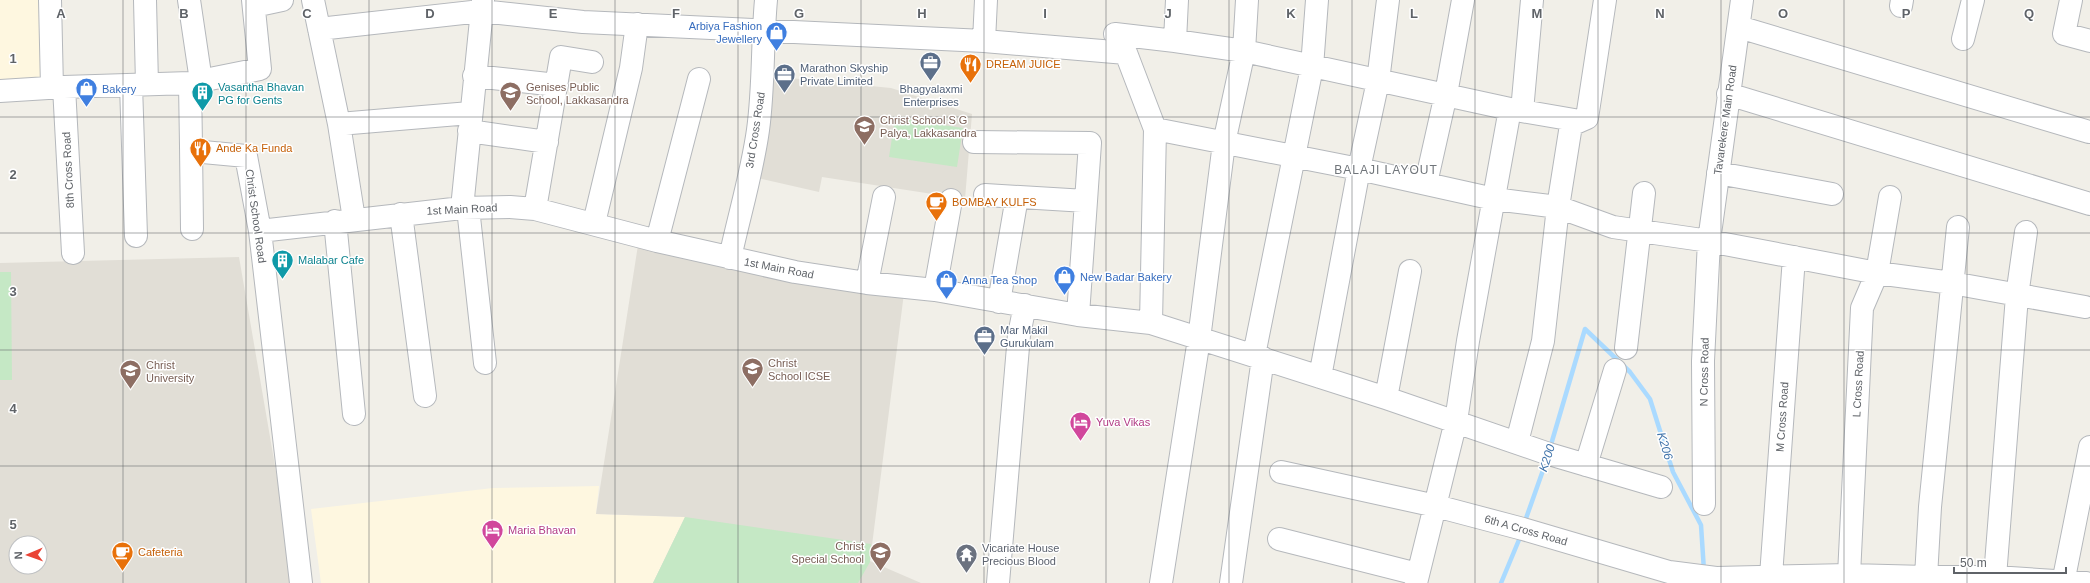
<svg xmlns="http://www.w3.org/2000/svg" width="2090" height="583" font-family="Arial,sans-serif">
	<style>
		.commercial { fill: #fef7e0 }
		.education { fill: #e1ded6; fill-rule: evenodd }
		.green { fill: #c5e8c5 }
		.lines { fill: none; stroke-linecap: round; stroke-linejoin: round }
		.stream { stroke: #aadaff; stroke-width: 4.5 }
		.minor-casing { stroke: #b5b8bc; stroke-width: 24 }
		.minor { stroke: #fff; stroke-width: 22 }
		.grid { fill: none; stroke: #5f6368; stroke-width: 1; stroke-opacity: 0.55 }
		.labels { text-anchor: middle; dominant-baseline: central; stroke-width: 3; stroke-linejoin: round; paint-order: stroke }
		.shop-label { font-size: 11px; fill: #366cbe; stroke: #fff; text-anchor: start }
		.food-label { font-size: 11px; fill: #c56008; stroke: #fff; text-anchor: start }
		.service-label { font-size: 11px; fill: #4e5e75; stroke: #fff; text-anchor: start }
		.culture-label { font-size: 11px; fill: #0d838f; stroke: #fff; text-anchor: start }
		.education-label { font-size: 11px; fill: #785e54; stroke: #fff; text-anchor: start }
		.street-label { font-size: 11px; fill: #5f6368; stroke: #fff }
		.hotel-label { font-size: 11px; fill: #b23c85; stroke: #fff; text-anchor: start }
		.worship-label { font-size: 11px; fill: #5b616d; stroke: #fff; text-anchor: start }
		.neighbourhood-label { font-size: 12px; letter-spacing: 1px; fill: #70757a; stroke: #fff }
		.water-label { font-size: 12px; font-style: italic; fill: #4174aa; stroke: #fff }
		.grid-label { font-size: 13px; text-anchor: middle; font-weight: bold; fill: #5f6368; stroke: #fff; stroke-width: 3; stroke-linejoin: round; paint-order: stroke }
	</style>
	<rect width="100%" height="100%" fill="#f1efe8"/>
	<path class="commercial" d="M0 0H46L47 78 0 79Z
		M599 486 596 514 685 517 653 583H321L311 509 493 488Z"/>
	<path class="education" d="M769 76 891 88 972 114 965 199 822 177 819 192 753 177Z
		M638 245 904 293 870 561 921 583H653L685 517 596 514Z
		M239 257 284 518 290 583H0V263ZM16 543H40V567H16Z"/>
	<path class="green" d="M895 118 963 128 957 167 889 157Z
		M0 272H11L12 380H0Z
		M685 517 871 544 870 562 858 583H653Z"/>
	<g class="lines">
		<path class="stream" d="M1550 448 1585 329 1630 372 1650 399 1673 472 1701 525 1704 571
			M1524 524 1547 459
			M1501 583 1521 535"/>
		<defs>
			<path id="minor" d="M50 0 52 88
				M145 0 147 84
				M189 0 201 81
				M313 0 339 124 354 219
				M2071 0 2064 34 2090 41
				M254 6 282 0
				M1901 6 1902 0
				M1739 27 2089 132
				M319 29 481 11 583 22 984 41 1126 53
				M1115 34 1175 41 1244 51 1510 109 1580 121
				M1963 39 1973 0
				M1118 40 1126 53 1155 129 1151 323
				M984 41 986 0
				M1175 41 1177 0
				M474 76 557 85
				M190 83 260 69 253 0
				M131 85 136 236
				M64 87 73 253
				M0 91 64 87 190 83 191 146 203 152 246 156 260 231 301 583
				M1728 94 2090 204
				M1522 111 1532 0
				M339 124 470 113
				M1155 129 1359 169 1494 199 1558 207 1613 227 1709 241 1877 273 1952 283 2085 307
				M469 131 547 142
				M974 142 1090 143 1086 201
				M191 146 192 229
				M1718 173 1832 194
				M1426 183 1446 94 1463 0
				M985 195 1086 201 1078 315
				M462 208 483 0
				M468 208 485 363
				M535 209 561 57 592 62
				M401 214 425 396
				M335 221 354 414
				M594 223 631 68 637 24
				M260 231 462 208 510 207 535 209 657 241 795 272 867 283 935 290 1078 315 1151 323 1386 398 1549 454 1661 487
				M657 241 699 79
				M730 258C739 216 752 173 758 130 764 87 762 43 766 0
				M867 283 884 197
				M935 290 951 200
				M999 302 1017 197
				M1626 348 1644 193
				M1254 355 1312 67 1317 0
				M1320 377 1359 169 1378 81 1388 0
				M1386 398 1410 271
				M1517 442 1543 341 1558 207 1571 125 1587 118 1605 0
				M1586 465 1615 370
				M1281 472 1436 506 1523 529 1669 572 1716 578 1849 575 1926 577H1995L2086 583
				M1704 504 1703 361 1709 241 1742 0
				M1279 539 1417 574
				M1849 575 1862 308 1877 273 1890 197
				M1771 576 1794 257
				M1926 577 1930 507 1958 227
				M1995 577 2017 296 2026 232
				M998 583 1019 335 1025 305
				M1161 583 1199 339 1224 143 1244 51 1247 0
				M1231 583 1263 358
				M1416 583 1456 421 1468 341 1510 109
				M2063 583 2090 447"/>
		</defs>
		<use href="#minor" class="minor-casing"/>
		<use href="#minor" class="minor"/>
	</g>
	<path class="grid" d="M123 0V583M246 0V583M369 0V583M492 0V583M615 0V583M738 0V583M861 0V583M984 0V583M1106 0V583M1229 0V583M1352 0V583M1475 0V583M1598 0V583M1721 0V583M1844 0V583M1967 0V583M0 117H2090M0 233H2090M0 350H2090M0 466H2090"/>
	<defs>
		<symbol id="shop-pin" viewBox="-11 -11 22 30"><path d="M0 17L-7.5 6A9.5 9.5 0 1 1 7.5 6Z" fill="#3f7fe0" stroke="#fff"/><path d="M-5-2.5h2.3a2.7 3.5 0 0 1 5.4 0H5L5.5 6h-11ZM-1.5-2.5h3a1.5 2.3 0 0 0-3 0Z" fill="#fff"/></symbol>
		<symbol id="office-pin" viewBox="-11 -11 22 30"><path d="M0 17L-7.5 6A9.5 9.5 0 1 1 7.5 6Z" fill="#5c6f8a" stroke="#fff"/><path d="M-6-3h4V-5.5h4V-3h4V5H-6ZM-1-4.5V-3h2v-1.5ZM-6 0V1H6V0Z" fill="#fff"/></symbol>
		<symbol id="restaurant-pin" viewBox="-11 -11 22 30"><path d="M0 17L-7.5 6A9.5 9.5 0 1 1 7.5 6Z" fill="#e8710a" stroke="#fff"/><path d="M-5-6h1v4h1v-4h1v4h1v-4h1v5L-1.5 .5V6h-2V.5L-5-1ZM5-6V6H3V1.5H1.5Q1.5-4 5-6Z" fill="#fff"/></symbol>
		<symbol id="building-pin" viewBox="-11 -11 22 30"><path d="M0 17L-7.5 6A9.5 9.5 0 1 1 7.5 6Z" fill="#0f9aa8" stroke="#fff"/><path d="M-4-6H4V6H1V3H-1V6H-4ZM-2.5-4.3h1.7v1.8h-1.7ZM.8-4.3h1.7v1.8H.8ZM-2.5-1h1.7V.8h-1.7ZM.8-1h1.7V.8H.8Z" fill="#fff"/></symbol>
		<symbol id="school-pin" viewBox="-11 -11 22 30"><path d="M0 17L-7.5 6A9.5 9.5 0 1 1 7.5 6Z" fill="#8d6e63" stroke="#fff"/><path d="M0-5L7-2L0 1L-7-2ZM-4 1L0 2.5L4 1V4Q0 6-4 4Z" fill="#fff"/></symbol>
		<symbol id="cafe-pin" viewBox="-11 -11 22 30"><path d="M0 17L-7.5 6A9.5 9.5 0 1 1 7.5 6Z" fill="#e8710a" stroke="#fff"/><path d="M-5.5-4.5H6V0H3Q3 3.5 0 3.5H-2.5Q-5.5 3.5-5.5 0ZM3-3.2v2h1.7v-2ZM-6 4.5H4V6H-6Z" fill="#fff"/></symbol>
		<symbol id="university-pin" viewBox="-11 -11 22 30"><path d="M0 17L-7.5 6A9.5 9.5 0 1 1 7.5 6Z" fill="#8d6e63" stroke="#fff"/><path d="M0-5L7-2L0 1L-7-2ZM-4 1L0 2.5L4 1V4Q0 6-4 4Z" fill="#fff"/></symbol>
		<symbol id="hotel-pin" viewBox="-11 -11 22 30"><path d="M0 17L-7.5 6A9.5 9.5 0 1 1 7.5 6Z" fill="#d1479c" stroke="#fff"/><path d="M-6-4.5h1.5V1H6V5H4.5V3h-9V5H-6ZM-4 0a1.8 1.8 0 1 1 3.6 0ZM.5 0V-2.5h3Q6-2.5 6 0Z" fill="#fff"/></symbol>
		<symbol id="temple-pin" viewBox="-11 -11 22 30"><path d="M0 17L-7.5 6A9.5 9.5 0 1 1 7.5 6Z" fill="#6b7280" stroke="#fff"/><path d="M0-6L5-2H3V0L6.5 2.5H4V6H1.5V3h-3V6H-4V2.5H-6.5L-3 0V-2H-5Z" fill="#fff"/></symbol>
	</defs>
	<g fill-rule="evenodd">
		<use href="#shop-pin" x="764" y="20" width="25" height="34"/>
		<use href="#office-pin" x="918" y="50" width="25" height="34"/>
		<use href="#restaurant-pin" x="958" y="52" width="25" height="34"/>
		<use href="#office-pin" x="772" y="62" width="25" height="34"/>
		<use href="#shop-pin" x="74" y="76" width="25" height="34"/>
		<use href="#building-pin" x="190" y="80" width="25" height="34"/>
		<use href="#school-pin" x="498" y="80" width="25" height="34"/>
		<use href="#school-pin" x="852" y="114" width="25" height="34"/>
		<use href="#restaurant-pin" x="188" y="136" width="25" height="34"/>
		<use href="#cafe-pin" x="924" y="190" width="25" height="34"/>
		<use href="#building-pin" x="270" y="248" width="25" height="34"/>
		<use href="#shop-pin" x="1052" y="264" width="25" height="34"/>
		<use href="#shop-pin" x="934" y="268" width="25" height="34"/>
		<use href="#office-pin" x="972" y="324" width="25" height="34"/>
		<use href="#school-pin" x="740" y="356" width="25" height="34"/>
		<use href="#university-pin" x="118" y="358" width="25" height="34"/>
		<use href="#hotel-pin" x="1068" y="410" width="25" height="34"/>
		<use href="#hotel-pin" x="480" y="518" width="25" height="34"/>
		<use href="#cafe-pin" x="110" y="540" width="25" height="34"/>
		<use href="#school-pin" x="868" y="540" width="25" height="34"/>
		<use href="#temple-pin" x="954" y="542" width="25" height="34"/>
	</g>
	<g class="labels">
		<g class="shop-label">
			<text x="762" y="26" text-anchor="end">Arbiya Fashion<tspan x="762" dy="13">Jewellery</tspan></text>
			<text x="102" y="89">Bakery</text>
			<text x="1080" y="277">New Badar Bakery</text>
			<text x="962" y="280">Anna Tea Shop</text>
		</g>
		<g class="food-label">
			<text x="986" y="64">DREAM JUICE</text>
			<text x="216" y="148">Ande Ka Funda</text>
			<text x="952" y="202">BOMBAY KULFS</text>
			<text x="138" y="552">Cafeteria</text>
		</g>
		<g class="service-label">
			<text x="800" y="68">Marathon Skyship<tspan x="800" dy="13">Private Limited</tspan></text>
			<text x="931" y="89" text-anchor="middle">Bhagyalaxmi<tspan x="931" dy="13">Enterprises</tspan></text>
			<text x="1000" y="330">Mar Makil<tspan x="1000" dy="13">Gurukulam</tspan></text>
		</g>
		<g class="culture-label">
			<text x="218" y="87">Vasantha Bhavan<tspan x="218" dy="13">PG for Gents</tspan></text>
			<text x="298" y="260">Malabar Cafe</text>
		</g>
		<g class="education-label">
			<text x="526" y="87">Genises Public<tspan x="526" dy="13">School, Lakkasandra</tspan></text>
			<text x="880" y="120">Christ School S G<tspan x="880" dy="13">Palya, Lakkasandra</tspan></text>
			<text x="768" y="363">Christ<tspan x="768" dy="13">School ICSE</tspan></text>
			<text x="146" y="365">Christ<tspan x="146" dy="13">University</tspan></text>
			<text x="864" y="546" text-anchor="end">Christ<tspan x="864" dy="13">Special School</tspan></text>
		</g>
		<g class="street-label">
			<text transform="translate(1725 120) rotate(-82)">Tavarekere Main Road</text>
			<text transform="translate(755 130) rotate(-81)">3rd Cross Road</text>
			<text transform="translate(68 170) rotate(-93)">8th Cross Road</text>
			<text transform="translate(462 209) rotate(-3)">1st Main Road</text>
			<text transform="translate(256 216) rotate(82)">Christ School Road</text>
			<text transform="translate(779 268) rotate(11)">1st Main Road</text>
			<text transform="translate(1704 372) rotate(-89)">N Cross Road</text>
			<text transform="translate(1858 384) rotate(-87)">L Cross Road</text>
			<text transform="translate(1782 417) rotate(-86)">M Cross Road</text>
			<text transform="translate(1526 530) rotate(16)">6th A Cross Road</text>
		</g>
		<g class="hotel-label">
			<text x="1096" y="422">Yuva Vikas</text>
			<text x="508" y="530">Maria Bhavan</text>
		</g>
		<g class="worship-label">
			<text x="982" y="548">Vicariate House<tspan x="982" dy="13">Precious Blood</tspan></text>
		</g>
		<g class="neighbourhood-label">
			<text x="1386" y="170">BALAJI LAYOUT</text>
		</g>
		<g class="water-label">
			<text transform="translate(1665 446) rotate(73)">K206</text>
			<text transform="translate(1547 458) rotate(-72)">K200</text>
		</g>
	</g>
	<g class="grid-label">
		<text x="61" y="18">A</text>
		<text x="184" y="18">B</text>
		<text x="307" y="18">C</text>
		<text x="430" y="18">D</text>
		<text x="553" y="18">E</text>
		<text x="676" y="18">F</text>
		<text x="799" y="18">G</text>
		<text x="922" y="18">H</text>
		<text x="1045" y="18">I</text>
		<text x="1168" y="18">J</text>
		<text x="1291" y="18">K</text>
		<text x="1414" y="18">L</text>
		<text x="1537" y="18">M</text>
		<text x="1660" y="18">N</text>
		<text x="1783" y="18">O</text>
		<text x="1906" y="18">P</text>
		<text x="2029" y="18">Q</text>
		<text x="13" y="63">1</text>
		<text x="13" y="179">2</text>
		<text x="13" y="296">3</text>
		<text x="13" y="413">4</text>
		<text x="13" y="529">5</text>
	</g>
	<g transform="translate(28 555) rotate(268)"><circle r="19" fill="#ffffff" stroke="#bfc1c3"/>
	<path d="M0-3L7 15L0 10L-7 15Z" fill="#ea4335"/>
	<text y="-6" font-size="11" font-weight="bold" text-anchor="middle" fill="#5f6368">N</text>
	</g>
	<path d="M1954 567v6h112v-6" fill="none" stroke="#5f6368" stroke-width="2"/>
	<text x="1960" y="567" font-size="12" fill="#5f6368" stroke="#ffffff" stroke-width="3" paint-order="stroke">50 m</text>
</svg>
